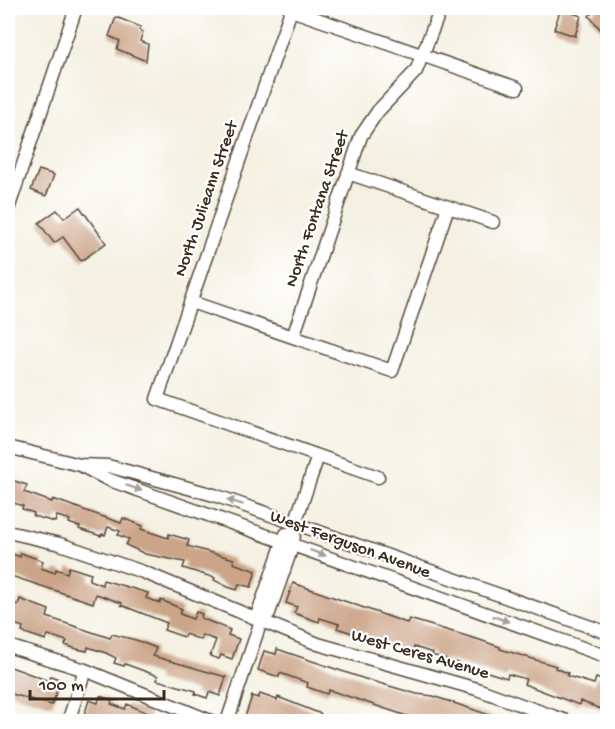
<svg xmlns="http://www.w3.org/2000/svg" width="615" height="729" font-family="'Gochi Hand',sans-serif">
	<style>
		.building { fill: #cca589 }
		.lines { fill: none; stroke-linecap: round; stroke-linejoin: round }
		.minor-casing { stroke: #57483b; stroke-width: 15 }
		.minor { stroke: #fff; stroke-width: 12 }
		.oneway { fill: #a79f9a }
		.labels { text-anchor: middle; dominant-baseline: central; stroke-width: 4.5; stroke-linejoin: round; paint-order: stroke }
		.street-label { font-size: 18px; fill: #3b2a1e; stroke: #fff }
	</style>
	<rect width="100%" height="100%" fill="#fff"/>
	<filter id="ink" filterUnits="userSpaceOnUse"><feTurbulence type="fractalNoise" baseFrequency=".0167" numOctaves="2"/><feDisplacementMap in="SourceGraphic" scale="12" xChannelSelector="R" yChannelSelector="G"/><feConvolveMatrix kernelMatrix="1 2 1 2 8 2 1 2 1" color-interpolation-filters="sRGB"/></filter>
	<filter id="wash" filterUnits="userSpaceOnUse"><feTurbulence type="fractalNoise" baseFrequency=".008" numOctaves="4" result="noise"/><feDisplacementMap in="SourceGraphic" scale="24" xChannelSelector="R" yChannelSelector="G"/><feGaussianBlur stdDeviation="1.35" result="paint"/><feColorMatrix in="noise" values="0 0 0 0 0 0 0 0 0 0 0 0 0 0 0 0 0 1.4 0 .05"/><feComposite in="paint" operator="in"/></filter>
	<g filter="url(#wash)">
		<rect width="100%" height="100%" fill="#f4f1e2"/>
		<g id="blocks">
			<path class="building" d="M561 8H575L573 13 581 16 575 36 554 29Z
				M598 8H608V38L589 16Z
				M116 17 141 27 139 30 143 32 140 41 148 44 146 61 117 49 120 41 109 36Z
				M39 170 54 175 46 196 31 190Z
				M80 207 106 243 81 261 63 237 54 243 39 223 57 210 64 218Z
				M8 479 27 485 24 492 52 502 53 499 121 523 123 518 143 526 141 529 168 538 169 534 189 540 187 546 234 559 233 563 256 571 251 587 239 584 237 590 228 587 214 580 215 578 183 568 185 562 145 554 126 545 129 539 118 535 120 531 108 527 105 535 102 534 101 536 79 529 80 527 69 523 70 520 57 516 55 522 33 516 34 513 22 509 23 506 11 502 12 499 8 497Z
				M10 553 20 557 21 553 43 561 41 568 55 573 56 569 67 573 69 567 91 574 89 580 102 585 103 580 148 593 146 598 160 603 161 600 182 609 180 614 193 619 196 612 202 614 201 618 230 630 228 635 239 639 232 659 221 655 219 659 210 656 216 640 202 635 201 640 185 634 184 637 164 630 167 623 121 605 122 603 96 594 93 603 8 575Z
				M293 583 407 623 409 619 480 640 500 647V649L556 666 555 668 568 673 567 676 594 684 596 678 608 682V702L605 701 601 709 580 701 579 705 524 684 526 679 508 674 507 678 432 655 433 653 414 647 413 651 373 640 337 628 339 624 320 618 319 622 294 613 297 607 286 603Z
				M20 599 49 610 47 617 110 638 112 634 136 640 156 648 153 656 226 677 220 696 209 692 207 698 195 694 196 691 157 680 158 676 125 664 124 666 114 663 116 658 106 653 88 647 87 651 77 649 65 645 67 641 48 635 46 640 22 632 23 627 8 622V601L18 605Z
				M277 649 365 679 417 694 433 696 510 722H438L423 717 422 721 329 690 327 694 307 687 308 683 280 673 279 677 258 670 264 651 276 654Z
				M8 666 49 681 51 676 61 680 52 705 8 693Z
				M260 694 277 700 278 697 321 714 318 722H257L245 717 252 696 258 698Z
				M100 696 112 700 111 704 125 709 127 704 150 714 148 722H92L83 719 89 700 98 703Z"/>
		</g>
	</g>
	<g filter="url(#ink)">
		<use href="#blocks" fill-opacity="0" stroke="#57483b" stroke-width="1.5"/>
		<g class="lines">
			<defs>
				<path id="minor" d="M348 173 493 222
					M8 209 76 8
					M191 302 392 371 448 207
					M293 337 361 136 378 111 416 71 441 8
					M8 447 80 465 108 466 214 495 608 633
					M84 467 107 479 608 657
					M378 477 157 399 291 10 517 88
					M8 532 60 544 143 572 318 644 477 689 569 722
					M261 621 259 610 286 534
					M8 646 85 670 213 722
					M68 722 85 670
					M227 722 261 621 269 613 293 544 295 523 318 456"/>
			</defs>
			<use href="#minor" class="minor-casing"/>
			<use href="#minor" class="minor"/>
		</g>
		<defs><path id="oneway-solid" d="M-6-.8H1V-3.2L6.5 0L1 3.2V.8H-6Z" transform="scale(1.5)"/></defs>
		<g class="oneway">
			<use href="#oneway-solid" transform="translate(134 488) rotate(19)"/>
			<use href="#oneway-solid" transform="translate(235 502) rotate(-162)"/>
			<use href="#oneway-solid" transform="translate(318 553) rotate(20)"/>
			<use href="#oneway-solid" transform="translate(501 619) rotate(20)"/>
		</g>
	</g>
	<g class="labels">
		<g class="street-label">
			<text transform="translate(207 199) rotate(-71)">North Julieann Street</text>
			<text transform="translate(318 209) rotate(-71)">North Fontana Street</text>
			<text transform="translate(350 545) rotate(20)">West Ferguson Avenue</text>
			<text transform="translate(420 655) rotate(16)">West Ceres Avenue</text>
		</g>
	</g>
	<rect width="615" height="729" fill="none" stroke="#fff" stroke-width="30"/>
	<path d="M30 690v9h134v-9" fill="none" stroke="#3b2a1e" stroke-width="3"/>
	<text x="39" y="690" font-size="18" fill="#3b2a1e" stroke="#ffffff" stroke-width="4.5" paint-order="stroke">100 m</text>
</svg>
